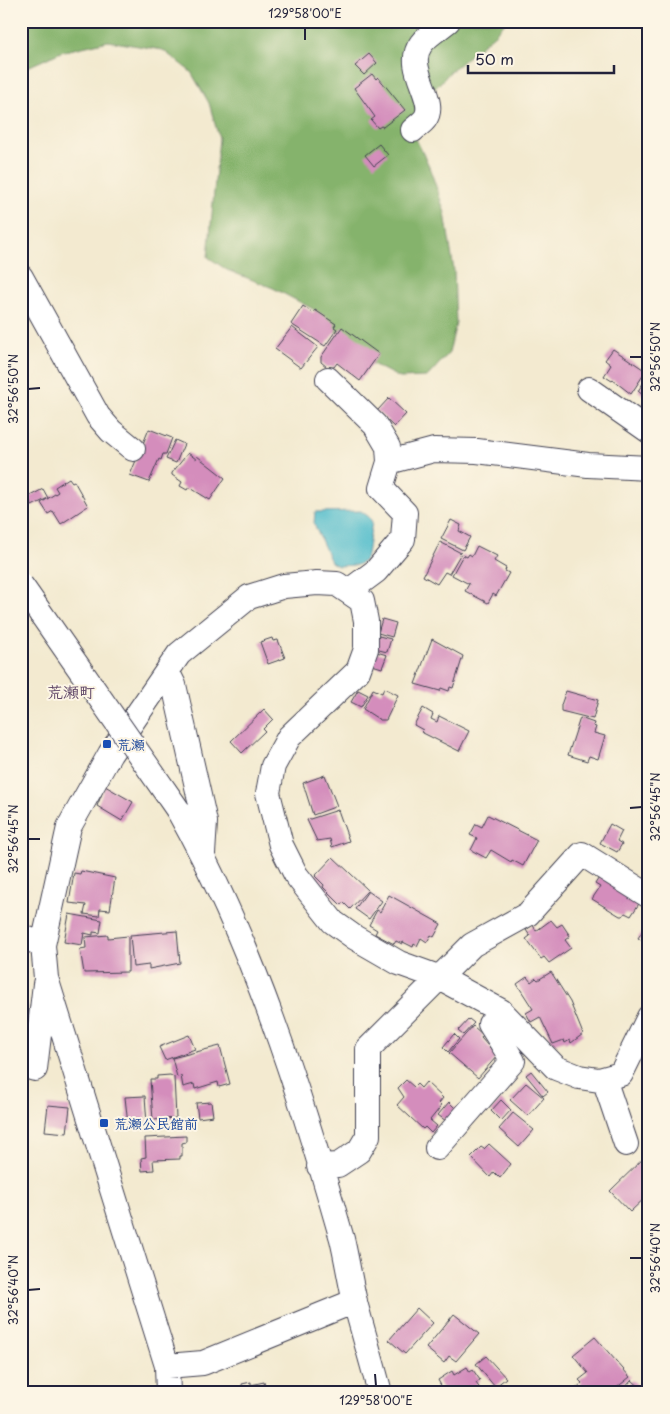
<svg xmlns="http://www.w3.org/2000/svg" width="670" height="1414" font-family="'Playpen Sans','Klee One',sans-serif">
	<style>
		.forest { fill: #85b36c; stroke: #546a54 }
		.water { fill: #52bdcc; stroke: #3a7084 }
		.building { fill: #d48dbc }
		.lines { fill: none; stroke-linecap: round; stroke-linejoin: round }
		.minor-casing { stroke: #414051; stroke-width: 26 }
		.minor { stroke: #fff; stroke-width: 24 }
		.minor-bridge-casing { stroke: #414051; stroke-width: 26; stroke-linecap: butt }
		.minor-bridge { stroke: #fff; stroke-width: 24 }
		.ticks { fill: none; stroke: #22223b; stroke-width: 2 }
		.transit-dot { fill: #1a4fb4; stroke: #fcf5e5; stroke-width: 2 }
		.labels { text-anchor: middle; dominant-baseline: central; stroke-width: 4; stroke-linejoin: round; paint-order: stroke }
		.transit-label { font-size: 14px; font-weight: bold; fill: #164399; stroke: #fcf5e5; text-anchor: start }
		.quarter-label { font-size: 16px; font-weight: bold; fill: #604768; stroke: #fcf5e5 }
		.neatline { fill: none; stroke: #22223b; stroke-width: 2 }
		.ticks-label { font-size: 12px; text-anchor: middle; fill: #22223b }
	</style>
	<rect width="100%" height="100%" fill="#fcf5e5"/>
	<filter id="ink" filterUnits="userSpaceOnUse"><feTurbulence type="fractalNoise" baseFrequency=".02" numOctaves="2"/><feDisplacementMap in="SourceGraphic" scale="10" xChannelSelector="R" yChannelSelector="G"/><feConvolveMatrix kernelMatrix="1 2 1 2 8 2 1 2 1" color-interpolation-filters="sRGB"/></filter>
	<filter id="wash" filterUnits="userSpaceOnUse"><feTurbulence type="fractalNoise" baseFrequency=".0096" numOctaves="4" result="noise"/><feDisplacementMap in="SourceGraphic" scale="20" xChannelSelector="R" yChannelSelector="G"/><feGaussianBlur stdDeviation="1.12" result="paint"/><feColorMatrix in="noise" values="0 0 0 0 0 0 0 0 0 0 0 0 0 0 0 0 0 1.4 0 .05"/><feComposite in="paint" operator="in"/></filter>
	<g filter="url(#wash)">
		<rect width="100%" height="100%" fill="#f3ead0"/>
		<path class="forest" d="M21 21H506L496 33 450 72 418 107 414 135 429 166 445 213 454 271 456 323 449 353 427 377 400 378 363 359 313 309 273 288 227 270 208 257 219 138 209 103 191 72 163 50 108 41 61 52 21 70Z"/>
		<path class="water" d="M361 511 369 517 372 522 367 555 364 561 357 565 338 566 331 562 314 524 315 512Z"/>
		<g id="blocks">
			<path class="building" d="M369 54 377 63 364 75 355 66Z
				M372 74 376 79 378 77 405 110 383 127 381 126 378 128 371 120 375 117 354 88Z
				M379 144 388 155 374 166 365 155Z
				M303 306 313 313 315 310 336 324 334 327 337 329 325 346 291 324Z
				M292 327 318 347 301 368 275 349Z
				M342 327 379 354 360 381 337 363 334 367H327L321 362V357Z
				M613 349 646 371 631 394 613 380 612 381 604 376 611 365 605 360Z
				M649 374V389L644 396 638 391Z
				M389 398 406 414 394 427 377 411Z
				M645 399 649 400V416L641 413Z
				M149 429 172 438 166 454H163L161 460 159 459 149 482 130 475Z
				M175 440 184 444 176 463 166 459Z
				M188 453 196 459 197 456 225 478 210 500 189 487 187 490 180 486 182 482 172 475V473Z
				M69 478 72 482 74 481 88 506 61 524 53 511 48 514 41 503 58 492 55 487Z
				M43 489 48 498 32 506 28 497Z
				M451 520 461 525 459 531 470 537 463 550 441 539Z
				M440 542 461 553 449 574 445 572 437 584 423 576Z
				M477 546 497 556 494 561 506 568 505 571 509 573 496 596 493 594 488 603 465 591 469 584 452 575 463 555 467 557 469 554 472 556Z
				M382 619 396 623 392 637 378 633Z
				M379 636 391 639 387 652 375 649Z
				M272 638 273 641 278 640 285 658 268 664 260 642Z
				M432 639 463 656 453 688 450 687 449 691 441 688 440 691 415 684Z
				M373 651 387 655 382 668 369 664Z
				M384 688 398 695 386 720H380L363 709 373 689 382 693Z
				M358 690 368 695 361 707 351 702Z
				M566 691 598 700 593 719 561 711V705Z
				M423 708 433 714 431 719 437 722 439 716 469 731 459 751 421 732 423 730 414 725Z
				M264 709 273 719 263 729 265 731 242 753 231 741Z
				M580 718 594 723 593 726 596 727 594 733 605 736 598 759 589 756 587 761 568 755Z
				M325 775 337 806 313 815 303 783Z
				M105 786 133 802 122 821 97 806Z
				M338 810 349 841 332 847 330 839 317 841 307 820Z
				M488 815 537 840 523 866 512 860 511 862 491 850 486 858 471 850 477 838 470 835 476 824 482 827Z
				M610 824 622 831 617 841 622 844 617 852 600 843Z
				M333 857 368 890 350 909 343 902 341 905 323 887 324 885 315 876Z
				M81 871 115 878 110 910 100 909 99 916 84 914 86 905 69 903 74 873 80 874Z
				M602 873 642 899 631 916 625 913 623 916H620L592 899 600 887 595 884Z
				M368 891 382 901 369 919 355 909Z
				M389 895 441 924 434 937 431 935 427 942 421 938 417 946 414 944 413 947 403 942 402 944 396 941 394 944 375 934 377 930 369 925 377 910 380 912Z
				M69 914 102 920 100 933 93 932V935L84 933 82 945 64 942Z
				M551 920 557 927 562 924 570 936 565 940 571 948 549 963 544 957 541 959 526 939 530 936 526 930 533 925 536 931Z
				M646 926 649 928V945L638 938Z
				M177 931 180 963 149 969V965L133 967 130 935Z
				M108 935V938L128 936V972L84 973 80 949 86 948 85 937Z
				M551 972 570 1002 583 1034 571 1043 570 1040 565 1043 564 1040 553 1044 540 1017 531 1022 526 1013 533 1009 517 984 527 977 531 982 536 978 538 980Z
				M469 1019 474 1023 463 1035 458 1031Z
				M473 1026 483 1035 481 1038 497 1056 478 1078 449 1053Z
				M454 1034 459 1039 448 1052 443 1047Z
				M189 1035 195 1049 165 1060 159 1047Z
				M220 1046 230 1084 219 1087 218 1082 195 1089 194 1084 183 1087 181 1076 177 1077 172 1058Z
				M531 1071 548 1092 543 1096 526 1075Z
				M170 1075 174 1077 176 1118 153 1120 150 1079H157V1076Z
				M406 1080 414 1087 417 1084 421 1088 426 1082 443 1098 439 1103 441 1105 439 1109 430 1120 437 1126 431 1133 425 1127 423 1129 397 1105 404 1097 398 1088Z
				M526 1083 544 1098 528 1116 510 1100Z
				M145 1096 147 1124 128 1125 125 1097Z
				M501 1100 511 1110 501 1121 491 1111Z
				M211 1102 213 1116 198 1118 196 1103Z
				M449 1102 456 1109 446 1121 438 1115Z
				M48 1105 70 1107 67 1133 45 1131Z
				M513 1113 534 1130 519 1147 499 1129Z
				M186 1136V1142L182 1143V1156H180V1159L153 1160 154 1170 142 1171 141 1158 146 1157 145 1138Z
				M489 1144 511 1164 500 1178 494 1172 490 1177 471 1157 481 1147 484 1149Z
				M649 1153V1194L630 1212 610 1191Z
				M417 1308 433 1323 405 1354 389 1340Z
				M454 1314 479 1334 456 1361 449 1356 444 1363 426 1348Z
				M595 1337 630 1377 610 1393H571L582 1383 579 1380 588 1373 573 1355Z
				M486 1356 506 1378 495 1387 476 1364Z
				M467 1367 470 1372 473 1370 480 1380 476 1383 483 1393H445L438 1380 452 1371 454 1375Z
				M632 1380 644 1391 642 1393H620Z
				M251 1382V1385L264 1382 266 1393H243L242 1384Z"/>
		</g>
	</g>
	<g filter="url(#ink)">
		<use href="#blocks" fill-opacity="0" stroke="#414051" stroke-width="1"/>
		<g class="lines">
			<defs>
				<path id="minor" d="M413 130C417 126 422 123 425 119 439 100 403 68 421 44 427 35 440 28 448 21
					M21 277 98 416 111 431 133 449
					M328 379 375 425 388 447 389 462
					M589 389 649 431
					M349 591 376 571 403 539 405 513 381 488 389 462 434 450 477 451 588 465 649 468
					M168 673 174 685 205 822 203 854
					M178 810C253 944 300 1092 342 1239 347 1260 350 1281 355 1302 363 1332 372 1362 380 1393
					M21 936 43 945
					M21 1065 35 1069 45 984
					M604 1079 626 1144
					M437 1148 513 1061 490 1024 501 1011
					M319 1166 338 1165 359 1151 368 1136V1049L472 945 528 914 582 854 649 896
					M167 1366 203 1363 355 1301
					M168 1393 167 1366 46 978 43 945 69 827 110 754 179 654 249 597 284 586 317 583 337 584 362 601 366 621V649L358 671 289 737 273 766 268 793 281 845 296 875 333 922 354 937 399 963 438 977 501 1011 556 1068 579 1077 599 1080 621 1074 649 1017"/>
			</defs>
			<use href="#minor" class="minor-casing"/>
			<use href="#minor" class="minor"/>
			<defs>
				<path id="minor-bridge" d="M21 585 178 810"/>
			</defs>
			<use href="#minor-bridge" class="minor-bridge-casing"/>
			<use href="#minor-bridge" class="minor-bridge"/>
		</g>
	</g>
	<path class="ticks" d="M305 28V40M630 357H642M28 389 40 388M630 808 642 807M28 839H40M630 1258H642M28 1290 40 1289M375 1374 376 1386"/>
	<g class="transit-dot">
		<rect x="102" y="739" width="10" height="10" rx="2.5"/>
		<rect x="99" y="1118" width="10" height="10" rx="2.5"/>
	</g>
	<g class="labels">
		<g class="transit-label">
			<text x="117" y="744">荒瀬</text>
			<text x="114" y="1123">荒瀬公民館前</text>
		</g>
		<g class="quarter-label">
			<text x="71" y="691">荒瀬町</text>
		</g>
	</g>
	<rect width="670" height="1414" fill="none" stroke="#fcf5e5" stroke-width="55"/>
	<path d="M468 65v8h146v-8" fill="none" stroke="#22223b" stroke-width="2.5"/>
	<text x="475" y="65" font-size="15" fill="#22223b" stroke="#fcf5e5" stroke-width="4" paint-order="stroke">50 m</text>
	<rect x="28" y="28" width="614" height="1358" class="neatline"/>
	<g class="ticks-label">
		<text x="305" y="18">129°58'00"E</text>
		<text transform="translate(656 357) rotate(-90)" y="4">32°56'50"N</text>
		<text transform="translate(14 389) rotate(-90)" y="4">32°56'50"N</text>
		<text transform="translate(656 807) rotate(-90)" y="4">32°56'45"N</text>
		<text transform="translate(14 839) rotate(-90)" y="4">32°56'45"N</text>
		<text transform="translate(656 1258) rotate(-90)" y="4">32°56'40"N</text>
		<text transform="translate(14 1290) rotate(-90)" y="4">32°56'40"N</text>
		<text x="376" y="1405">129°58'00"E</text>
	</g>
</svg>
